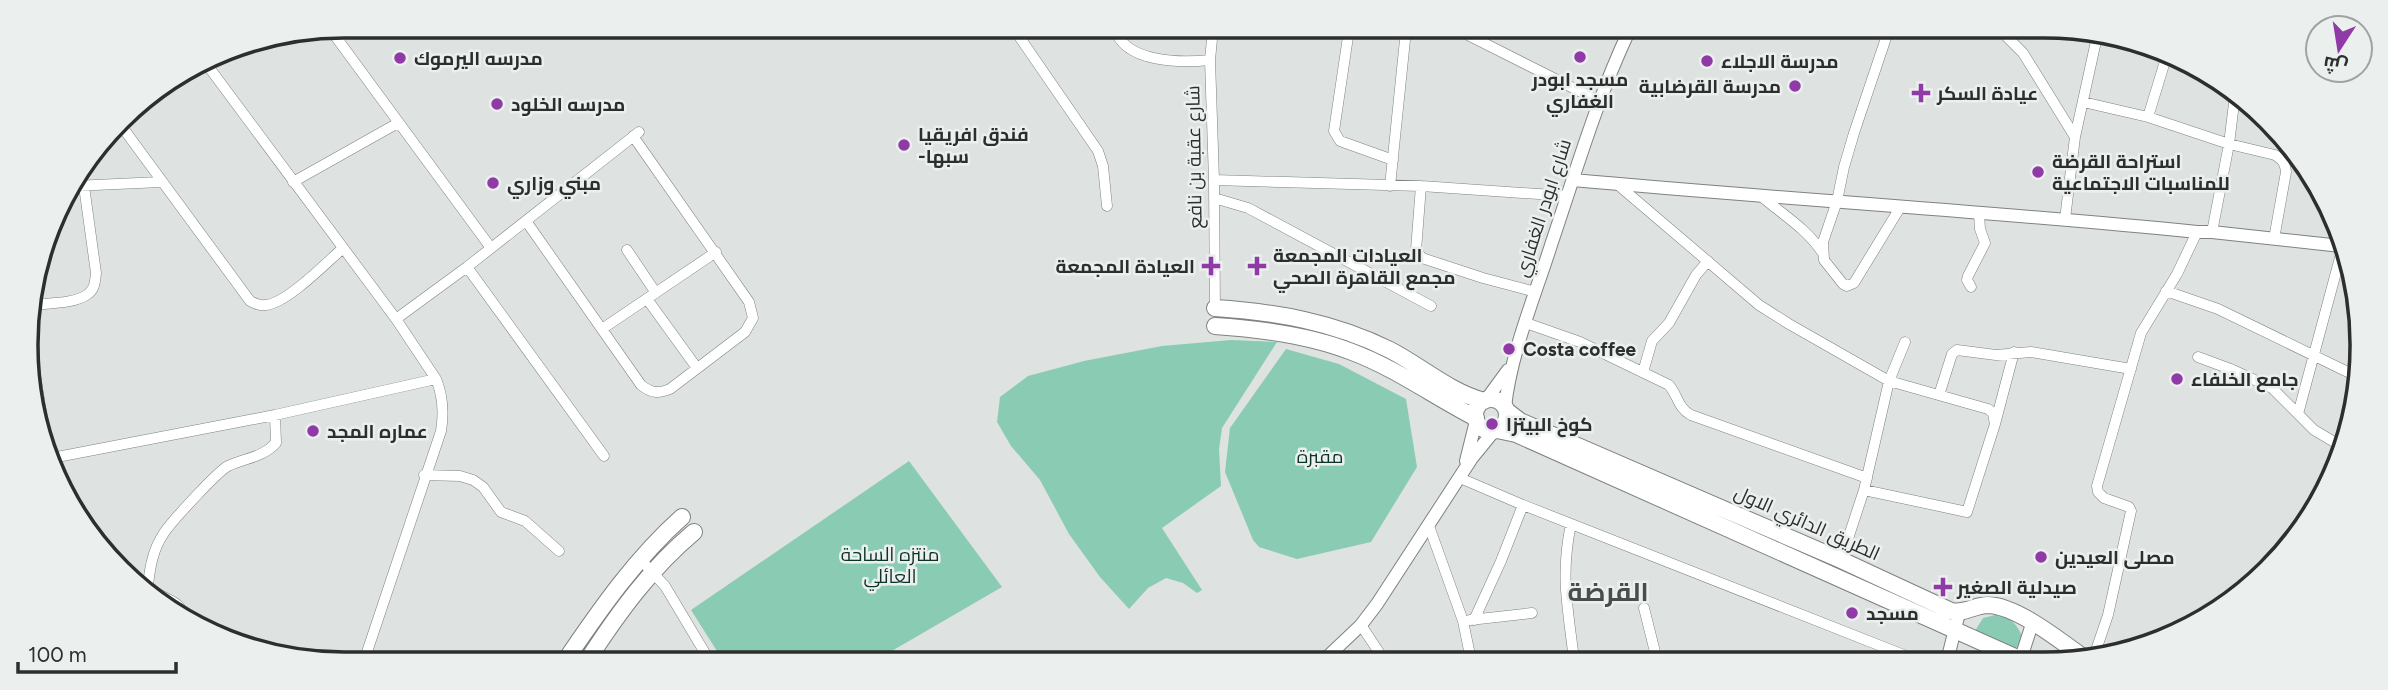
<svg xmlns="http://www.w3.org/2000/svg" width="2388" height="690" font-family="Figtree,Cairo,sans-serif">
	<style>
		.green { fill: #8accb3 }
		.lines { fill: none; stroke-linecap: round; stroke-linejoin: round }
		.minor-casing { stroke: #7e8280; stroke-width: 11 }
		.tertiary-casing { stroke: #7e8280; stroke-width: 14 }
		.primary-casing { stroke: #7e8280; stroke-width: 18 }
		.minor { stroke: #fff; stroke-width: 10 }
		.tertiary { stroke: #fff; stroke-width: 12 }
		.primary { stroke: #fff; stroke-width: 16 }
		.poi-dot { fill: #903aa7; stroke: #ebf0ee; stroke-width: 2.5 }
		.labels { text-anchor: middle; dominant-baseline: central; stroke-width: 5; stroke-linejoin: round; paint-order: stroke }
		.poi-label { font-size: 19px; font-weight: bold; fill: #2d2f2e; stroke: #ebf0ee; text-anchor: start }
		.street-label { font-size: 19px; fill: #2d2f2e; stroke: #ebf0ee }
		.park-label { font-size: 19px; fill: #0b3327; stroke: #ebf0ee }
		.district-label { font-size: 26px; font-weight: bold; fill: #494d4c; stroke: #ebf0ee }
		.rim { fill: none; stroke: #2d2f2e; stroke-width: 3.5 }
	</style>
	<rect width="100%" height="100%" fill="#dee2e0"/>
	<path class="green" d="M1231 340 1277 342 1222 428 1219 449 1221 486 1162 528 1202 590 1197 593 1183 583 1166 578 1148 588 1129 609 1100 577 1069 534 1040 480 1011 446 997 422 1000 397 1028 376 1084 361 1162 346Z
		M1286 349 1339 364 1406 399 1417 467 1371 542 1297 559 1259 547 1253 540 1225 472 1230 428Z
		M909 461 1002 587 878 659H722L691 610Z
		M1995 615C2012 617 2018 625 2024 641L2016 648 2001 647 1973 634 1983 618Z"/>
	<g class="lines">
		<defs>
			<path id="minor" d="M330 29 491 248
				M1014 29 1098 151 1103 166 1107 206
				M1115 29C1125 63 1181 63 1210 60
				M1213 29 1210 60 1214 180 1215 311
				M1349 30 1334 131 1340 141 1393 160
				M1458 30 1599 101
				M1888 32 1854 133 1844 167 1837 201 1823 242 1824 260 1843 284 1847 286 1854 283 1901 206
				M2002 32 2023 53 2075 137 2065 219
				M205 62 396 319 436 379C443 396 444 413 441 431L365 658
				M2083 102 2148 117 2229 144 2275 155C2283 160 2285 163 2286 172L2274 239
				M2148 117 2166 58
				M120 124 250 301C256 304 260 306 266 305 287 303 326 263 342 249
				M2075 137 2098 32
				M1214 180 1421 186 1568 196
				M293 182 398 123
				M1617 184 1759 305 1789 324 1889 381 1988 409 1993 413 1995 424
				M73 186 161 182
				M1390 186 1406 30
				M1421 186 1416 250 1422 258 1483 278 1536 292
				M1761 196C1782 214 1807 229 1822 252
				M1214 198 1248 208 1431 306
				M526 221 641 385C651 393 658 394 670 389L745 332 753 318 749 302 633 136
				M2212 232 2229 144 2235 95
				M627 250 656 293
				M467 267 604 456
				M1971 287 1967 280 1968 276 1985 243 1980 229 1979 214
				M2166 291 2218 309 2356 376
				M647 299 697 368
				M32 305C48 303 75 304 88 294 95 289 95 281 96 273L84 186
				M396 319 467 267 639 132
				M27 323 47 449
				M1526 323 1580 342 1669 385C1678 396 1678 408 1691 415L1867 478
				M602 329 716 252
				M2198 357 2233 370 2272 388 2314 430 2341 446
				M1643 372 1652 341 1669 323 1696 275 1708 261
				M1939 395 1952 354 1957 350 1996 355 2031 352 2131 369
				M2298 414 2342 250
				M52 458 275 415 436 379
				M424 475 460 476 473 480 483 487 501 512 525 521 559 551
				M1460 478 1523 505 1919 661
				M1864 490 1967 512 1995 424 2014 352
				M1571 524C1560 576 1568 608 1574 660
				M1429 526 1463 621 1471 660
				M640 559 665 586 708 658
				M1841 560 1864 490 1889 381 1905 342
				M1644 608 1657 660
				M185 620C180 595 162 603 148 585 150 567 153 549 164 533 171 522 218 471 228 466 245 458 262 458 276 443L275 415
				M1470 620 1532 613
				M1474 620 1501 561 1523 505
				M1361 625 1384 660
				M2093 659 2108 615 2131 511 2129 507 2104 498 2098 492 2097 486 2141 333 2177 274 2197 232"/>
			<path id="tertiary" d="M1573 180C1781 199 1989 211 2197 232H2212L2341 246
				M1486 400 1508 370
				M1505 407C1511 352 1535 296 1552 242 1576 171 1597 99 1629 31
				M1466 461 1476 421
				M1324 660 1361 625 1377 604 1472 458 1494 431
				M1947 661 1959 613
				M1956 661 1969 659 1975 661
				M2020 661 2033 621"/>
			<path id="primary" d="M1215 308C1276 312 1334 322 1390 350 1421 366 1450 392 1484 401
				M1215 326C1261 329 1309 335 1352 352 1395 368 1435 397 1476 418
				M1475 415a16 16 0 1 1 32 0a16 16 0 1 1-32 0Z
				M1507 411 1520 421 1841 560 1951 611C1965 614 1975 605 1988 605 2018 606 2063 643 2087 660
				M1497 430 1516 434 2024 661
				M567 658C601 608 636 558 682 517
				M589 658C619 612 651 568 694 532"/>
		</defs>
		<use href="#minor" class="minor-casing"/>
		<use href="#tertiary" class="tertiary-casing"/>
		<use href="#primary" class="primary-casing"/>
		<use href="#minor" class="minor"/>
		<use href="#tertiary" class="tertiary"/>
		<use href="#primary" class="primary"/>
	</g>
	<g class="poi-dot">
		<circle cx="1580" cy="57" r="7"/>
		<circle cx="400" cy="58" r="7"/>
		<circle cx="1707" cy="61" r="7"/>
		<circle cx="1795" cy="86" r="7"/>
		<path d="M1917.5 82.5h7v7h7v7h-7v7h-7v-7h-7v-7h7z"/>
		<circle cx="497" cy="104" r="7"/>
		<circle cx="904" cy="145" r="7"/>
		<circle cx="2038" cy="172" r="7"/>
		<circle cx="493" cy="183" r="7"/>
		<path d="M1207.5 255.5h7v7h7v7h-7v7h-7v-7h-7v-7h7z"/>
		<path d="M1253.5 255.5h7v7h7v7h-7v7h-7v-7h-7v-7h7z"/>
		<circle cx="1509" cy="349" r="7"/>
		<circle cx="2177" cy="379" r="7"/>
		<circle cx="1492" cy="424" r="7"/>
		<circle cx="313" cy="431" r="7"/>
		<circle cx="2041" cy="557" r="7"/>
		<path d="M1939.5 576.5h7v7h7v7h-7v7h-7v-7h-7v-7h7z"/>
		<circle cx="1852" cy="613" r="7"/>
	</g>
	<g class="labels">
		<g class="poi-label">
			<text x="414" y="58">مدرسه اليرموك</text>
			<text x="1721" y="61">مدرسة الاجلاء</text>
			<text x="1580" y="79" text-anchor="middle">مسجد ابودر<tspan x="1580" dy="22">الغفاري</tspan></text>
			<text x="1781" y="86" text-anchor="end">مدرسة القرضابية</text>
			<text x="1937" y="93">عيادة السكر</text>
			<text x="511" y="104">مدرسه الخلود</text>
			<text x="918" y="134">فندق افريقيا<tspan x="918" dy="22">-سبها</tspan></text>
			<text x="2052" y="161">استراحة القرضة<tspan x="2052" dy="22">للمناسبات الاجتماعية</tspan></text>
			<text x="507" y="183">مبني وزاري</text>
			<text x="1273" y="255">العيادات المجمعة<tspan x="1273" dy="22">مجمع القاهرة الصحي</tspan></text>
			<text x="1195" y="266" text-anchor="end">العيادة المجمعة</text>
			<text x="1523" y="349">Costa coffee</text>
			<text x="2191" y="379">جامع الخلفاء</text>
			<text x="1506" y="424">كوخ البيتزا</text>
			<text x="327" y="431">عماره المجد</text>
			<text x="2055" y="557">مصلى العيدين</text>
			<text x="1957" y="587">صيدلية الصغير</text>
			<text x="1866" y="613">مسجد</text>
		</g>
		<g class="street-label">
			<text transform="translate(1194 157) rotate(-91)">شارع عقبة بن نافع</text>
			<text transform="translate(1543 208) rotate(-72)">شارع ابودر الغفاري</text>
			<text transform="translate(1807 523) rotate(24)">الطريق الدائري الاول</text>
		</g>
		<g class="park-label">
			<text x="1320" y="456">مقبرة</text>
			<text x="890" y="554">منتزه الساحة<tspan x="890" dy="22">العائلي</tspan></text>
		</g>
		<g class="district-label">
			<text x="1608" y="592">القرضة</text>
		</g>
	</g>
	<path d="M0 0H2388V690H0ZM344 38H2044A306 306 0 0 1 2350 344V346A306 306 0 0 1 2044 652H344A306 306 0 0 1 38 346V344A306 306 0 0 1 344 38Z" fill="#ebf0ee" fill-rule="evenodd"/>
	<path class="rim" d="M344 38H2044A306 306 0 0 1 2350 344V346A306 306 0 0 1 2044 652H344A306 306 0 0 1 38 346V344A306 306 0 0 1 344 38Z"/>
	<g transform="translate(2339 49) rotate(192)"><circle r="33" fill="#ebf0ee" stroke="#9fa3a1" stroke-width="2"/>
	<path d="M0-5L12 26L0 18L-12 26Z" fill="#903aa7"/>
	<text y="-10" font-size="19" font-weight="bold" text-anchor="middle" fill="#2d2f2e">ش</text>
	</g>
	<path d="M18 662v10h158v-10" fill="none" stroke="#2d2f2e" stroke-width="3.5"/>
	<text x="28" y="662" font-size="21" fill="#2d2f2e" stroke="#ebf0ee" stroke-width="5" paint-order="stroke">100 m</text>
</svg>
